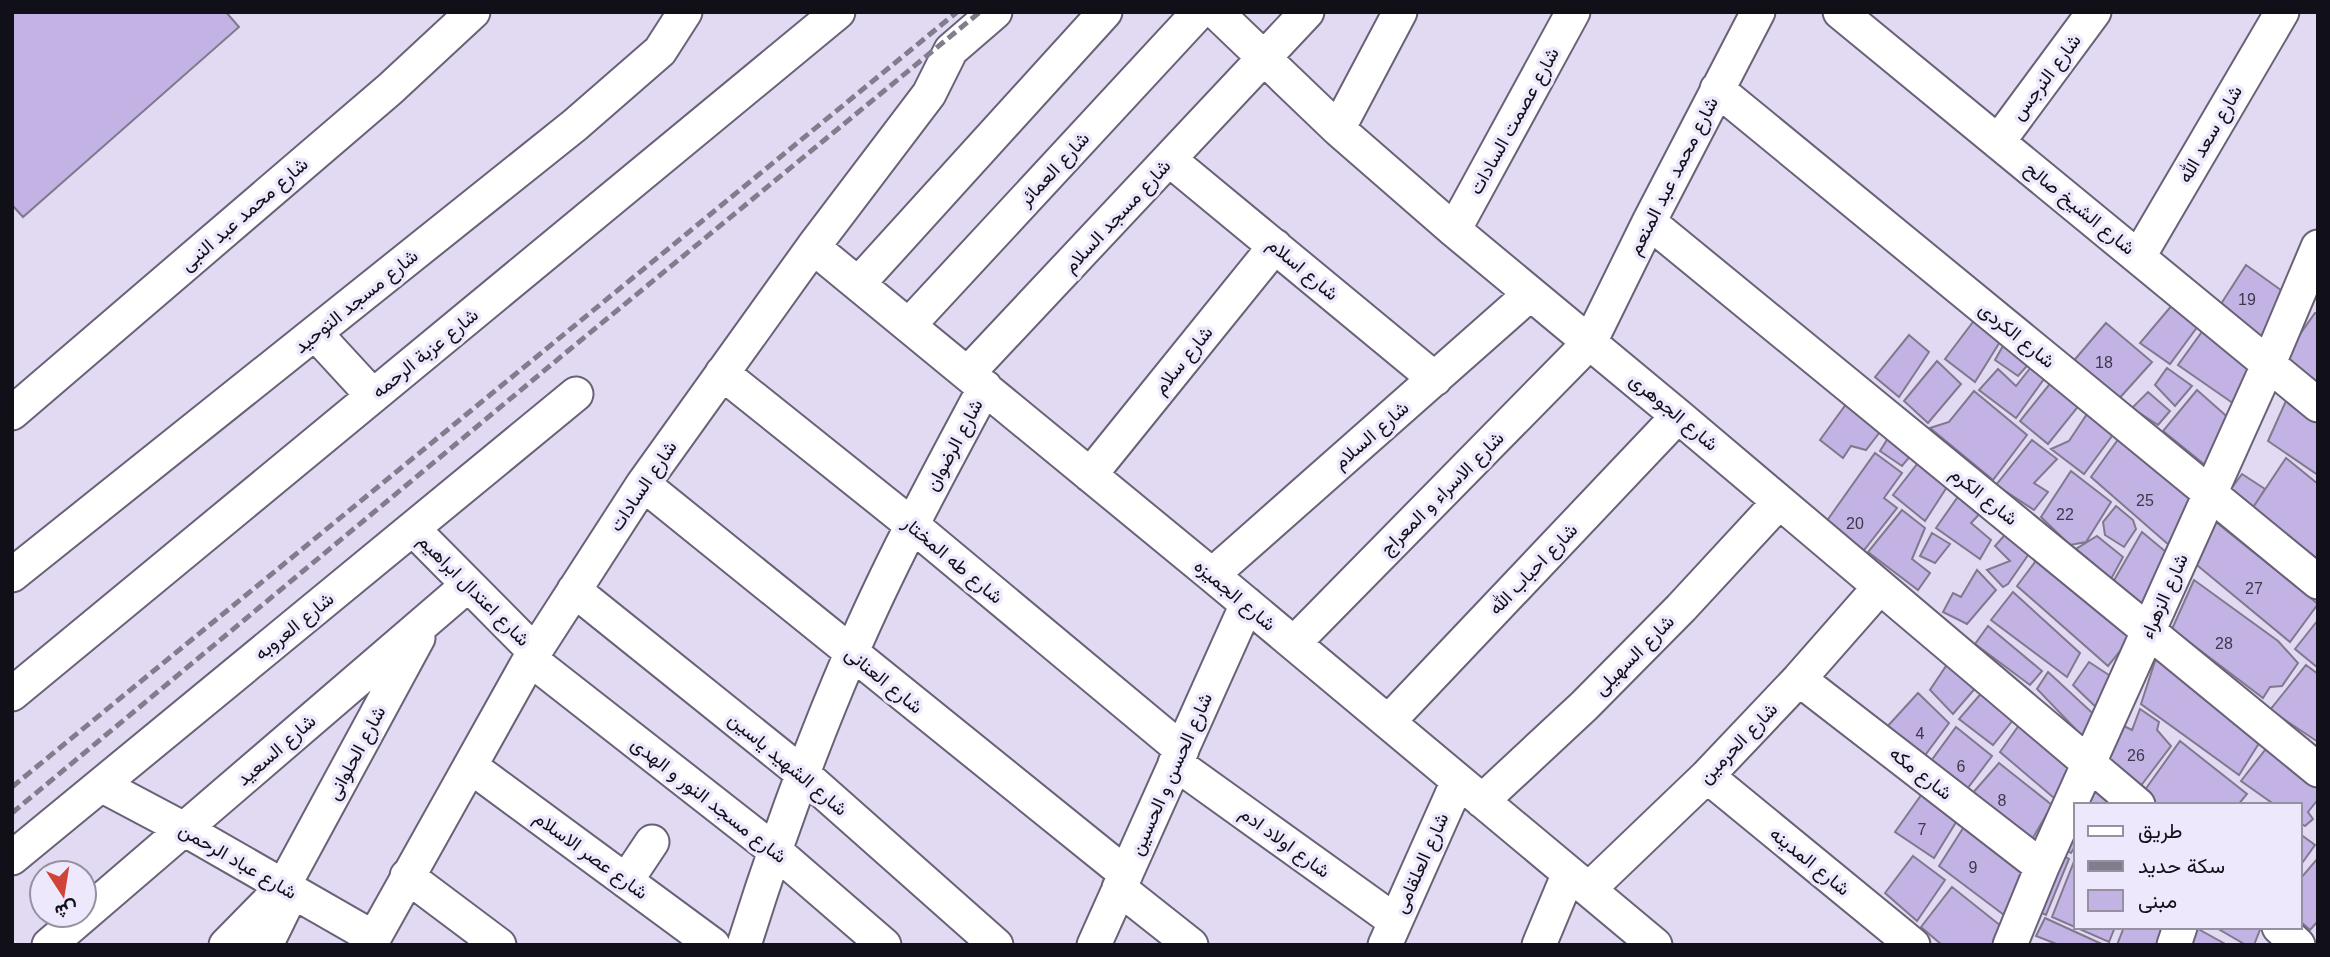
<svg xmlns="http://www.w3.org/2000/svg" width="2330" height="957" font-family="Arial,Vazirmatn,sans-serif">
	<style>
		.building { fill: #c3b2e4; stroke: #80798e; stroke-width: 2 }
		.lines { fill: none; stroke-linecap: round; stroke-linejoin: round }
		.minor-casing { stroke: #696277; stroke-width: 37 }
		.minor { stroke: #fff; stroke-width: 33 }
		.rail { stroke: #827d8d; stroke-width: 5; stroke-dasharray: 10 5; stroke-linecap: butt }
		.labels { text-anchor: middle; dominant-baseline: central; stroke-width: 7; stroke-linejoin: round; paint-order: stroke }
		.number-label { font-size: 16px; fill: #3e384a }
		.street-label { font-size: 19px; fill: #110f17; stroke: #eee8fc }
	</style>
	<rect width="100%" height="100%" fill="#e2daf2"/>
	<path class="building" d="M12 12H226L239 27 23 217 12 205Z
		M2246 265 2285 293 2261 343 2219 307Z
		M2173 304 2198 326 2170 364 2140 343Z
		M2315 313 2318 314V385L2281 361Z
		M1979 314 2003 337 1975 382 1945 359Z
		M2106 323 2152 362 2116 402 2071 364Z
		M2204 329 2251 367 2237 406 2178 365Z
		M1909 335 1929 352 1899 397 1875 377Z
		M2008 337 2033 359 2018 376 1995 360Z
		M1937 361 1961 384 1928 423 1904 401Z
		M2035 362 2049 372 2016 418 1979 390 1998 369 2016 386Z
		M2167 368 2192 386 2175 406 2155 385Z
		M2053 380 2081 403 2048 444 2020 421Z
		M2197 390 2232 421 2210 469 2163 431Z
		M1974 391 2027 435 1993 480 1930 428 1949 422Z
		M2148 392 2170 411 2158 425 2132 408Z
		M2290 392 2318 416V475L2268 441Z
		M1852 396 1886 424 1866 450 1851 446 1843 458 1820 440Z
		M2089 411 2115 432 2084 474 2051 449 2069 441Z
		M1893 430 1917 448 1902 466 1880 451Z
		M2122 434 2197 496 2170 546 2091 477Z
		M2032 440 2057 459 2034 483 2048 492 2034 510 1996 485Z
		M1875 453 1902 473 1884 498 1897 508 1861 554 1826 522Z
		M2286 458 2318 484V559L2252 509Z
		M1918 463 1947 487 1925 521 1893 495Z
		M2071 471 2111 502 2086 542 2070 545 2041 517Z
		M2242 474 2265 489 2252 509 2228 493Z
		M1964 488 1986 507 1971 523 1991 540 1980 559 1936 528Z
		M2116 506 2133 520 2136 529 2124 547 2105 535 2103 522Z
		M1902 510 1925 528 1912 559 1930 573 1918 590 1868 552Z
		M2211 518 2318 604 2290 642 2192 561Z
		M2011 528 2033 548 2008 584 2003 587 1987 570 2010 561 1995 546Z
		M2142 532 2166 552 2142 606 2113 582Z
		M1932 533 1950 544 1935 563 1920 556Z
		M2097 536 2123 557 2111 579 2076 549Z
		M2038 558 2134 634 2108 666 2017 586Z
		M1977 570 1996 590 1967 624 1943 612 1953 593 1961 597Z
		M2194 580 2278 641 2298 663 2282 686 2270 687 2263 698 2172 629Z
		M2013 592 2080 653 2067 677 1991 620Z
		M2318 620V668L2295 649Z
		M1988 626 2042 671 2030 685 1975 644Z
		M2159 649 2263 737 2239 775 2141 704Z
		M1950 660 1978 685 1953 714 1930 690Z
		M2089 662 2115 679 2100 711 2073 685Z
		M2306 665 2318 674V742L2270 710Z
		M2048 672 2100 720 2085 739 2037 689Z
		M1985 689 2017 715 1993 745 1959 719Z
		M1918 693 1949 723 1923 758 1886 728Z
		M2140 709 2159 722 2157 730 2171 746 2140 787 2097 757 2122 725 2132 730Z
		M2022 721 2072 763 2054 798 2000 752Z
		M1956 727 1992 756 1964 793 1928 765Z
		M2180 741 2247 794 2238 805H2156L2142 794Z
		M2272 741 2318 781V803L2316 802 2308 812 2313 819 2305 826 2300 823V805H2275L2241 781Z
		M1999 763 2052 805 2030 843 1971 795Z
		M2092 776 2129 805H2077Z
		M1924 791 1958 819 1934 858 1895 832Z
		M1967 822 2024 868 2004 915 1939 866Z
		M2076 827V845L2071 853 2057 845Z
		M2300 834 2315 845 2300 866Z
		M2053 850 2069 859 2046 915 2029 907Z
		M1913 856 1945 880 1917 921 1885 893Z
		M2318 858V921L2310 930 2300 921V879Z
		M2075 859 2076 860V927H2115L2109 942 2052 917Z
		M1952 887 2001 926 1994 945H1942L1921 927Z
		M2045 918 2104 945H2059L2036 936Z
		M2124 927H2173L2166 945H2117Z
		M2185 927H2202L2200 930 2227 945H2179Z
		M2215 927H2261L2254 945H2246Z"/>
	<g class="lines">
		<defs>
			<path id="minor" d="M1216 12 1338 129 1454 230 1678 416 2138 805
				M1840 12 2318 405
				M1717 89 2318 582
				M1338 129 1400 12
				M1998 142 2094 12
				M1170 160 1435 379
				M1649 222 2318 770
				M1454 230 1573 12
				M813 247 1212 575 1655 945
				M2139 256 2282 12
				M858 284 1105 12
				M909 325 1199 12
				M315 333 373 396
				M722 373 912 525 1182 750
				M968 373 1307 12
				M12 413 390 89 473 12
				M1090 475 1275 246
				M643 484 1126 874
				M413 529 535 652
				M12 575 575 125 660 51 685 12
				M1212 575 1530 294
				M574 590 803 774 996 945
				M1294 643 1590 342 1649 222 1758 12
				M530 659 774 850 884 945
				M1799 679 2042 867
				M12 694 838 12
				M1388 722 1678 416
				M1175 763 1395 921
				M470 766 713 945
				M1707 776 1913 945
				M101 785 184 829 374 938
				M1482 801 1584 706 1681 608 1779 502
				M12 858 576 394
				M407 876 499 945
				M626 881 652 842
				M1119 888 1191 945
				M1589 889 1707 776 1799 679 1879 588
				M84 915 468 585
				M2279 927 2298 945
				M49 945 84 915
				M226 945 283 887 418 638
				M266 945 292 892
				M370 945 530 659 643 484 813 247 929 94 951 50 995 12
				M744 945C775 846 810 749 851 654 890 563 938 475 985 387
				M1094 945 1247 604
				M1385 945 1458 781
				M1539 945 1569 873
				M2010 945 2042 867 2269 363 2318 247
				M2174 945 2180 927"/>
		</defs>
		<use href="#minor" class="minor-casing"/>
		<use href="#minor" class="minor"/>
		<path class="rail" d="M12 787 957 12
			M12 813 569 350 980 12"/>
	</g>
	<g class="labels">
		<g class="number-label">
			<text x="2247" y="299">19</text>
			<text x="2104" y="362">18</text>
			<text x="2145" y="500">25</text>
			<text x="2065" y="514">22</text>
			<text x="1855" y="523">20</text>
			<text x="2254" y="588">27</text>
			<text x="2224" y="643">28</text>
			<text x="1920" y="733">4</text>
			<text x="2136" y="755">26</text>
			<text x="1961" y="766">6</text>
			<text x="2002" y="800">8</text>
			<text x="1922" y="829">7</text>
			<text x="1973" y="867">9</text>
		</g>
		<g class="street-label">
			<text transform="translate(2046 77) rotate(-53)">شارع النرجس</text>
			<text transform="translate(1514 121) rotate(-61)">شارع عصمت السادات</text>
			<text transform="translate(2210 134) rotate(-60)">شارع سعد الله</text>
			<text transform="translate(1054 169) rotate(-47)">شارع العمائر</text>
			<text transform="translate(1673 176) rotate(-63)">شارع محمد عبد المنعم</text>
			<text transform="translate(2080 208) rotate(39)">شارع الشيخ صالح</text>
			<text transform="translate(244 214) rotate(-41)">شارع محمد عبد النبى</text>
			<text transform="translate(1117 216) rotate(-47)">شارع مسجد السلام</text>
			<text transform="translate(1303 269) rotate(40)">شارع اسلام</text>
			<text transform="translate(356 301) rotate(-39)">شارع مسجد التوحيد</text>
			<text transform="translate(2017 335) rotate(39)">شارع الكردى</text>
			<text transform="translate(425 353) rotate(-39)">شارع عزبة الرحمه</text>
			<text transform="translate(1183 360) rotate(-51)">شارع سلام</text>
			<text transform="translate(1674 412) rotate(40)">شارع الجوهرى</text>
			<text transform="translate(1371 435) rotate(-41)">شارع السلام</text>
			<text transform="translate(954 445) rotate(-62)">شارع الرضوان</text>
			<text transform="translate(643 486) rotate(-56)">شارع السادات</text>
			<text transform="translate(1442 493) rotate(-45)">شارع الاسراء و المعراج</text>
			<text transform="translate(1984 496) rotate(39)">شارع الكرم</text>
			<text transform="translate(953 560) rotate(40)">شارع طه المختار</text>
			<text transform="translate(1533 569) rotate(-46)">شارع احباب الله</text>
			<text transform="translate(474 590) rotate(45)">شارع اعتدال ابراهيم</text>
			<text transform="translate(1235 595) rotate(40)">شارع الجميزه</text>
			<text transform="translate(2164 596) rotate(-66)">شارع الزهراء</text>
			<text transform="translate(294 626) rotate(-39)">شارع العروبه</text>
			<text transform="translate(1634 655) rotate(-45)">شارع السهيلى</text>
			<text transform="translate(884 680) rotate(39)">شارع العنانى</text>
			<text transform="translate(1738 743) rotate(-46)">شارع الحرمين</text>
			<text transform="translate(276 750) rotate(-41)">شارع السعيد</text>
			<text transform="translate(356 753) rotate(-62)">شارع الحلوانى</text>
			<text transform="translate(788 764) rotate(40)">شارع الشهيد ياسين</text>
			<text transform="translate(1921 773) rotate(38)">شارع مكه</text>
			<text transform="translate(1171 774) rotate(-66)">شارع الحسن و الحسين</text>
			<text transform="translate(709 800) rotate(38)">شارع مسجد النور و الهدى</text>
			<text transform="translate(1285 842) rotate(36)">شارع اولاد ادم</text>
			<text transform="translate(591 855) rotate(36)">شارع عصر الاسلام</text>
			<text transform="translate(238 861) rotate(30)">شارع عباد الرحمن</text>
			<text transform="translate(1810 861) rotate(39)">شارع المدينه</text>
			<text transform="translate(1421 863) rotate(-66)">شارع العلقامى</text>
		</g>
	</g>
	<rect width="2330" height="957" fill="none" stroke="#110f17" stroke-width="28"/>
	<rect x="2074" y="803" width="228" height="126" fill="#eee8fc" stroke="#9691a0" stroke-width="2"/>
	<rect x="2088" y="826" width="35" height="10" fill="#ffffff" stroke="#9691a0" stroke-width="2"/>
	<text x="2138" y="838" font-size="21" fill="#110f17">طريق</text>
	<rect x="2088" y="861" width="35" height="10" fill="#827d8d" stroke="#9691a0" stroke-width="2"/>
	<text x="2138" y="873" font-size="21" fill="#110f17">سكة حديد</text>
	<rect x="2088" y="890" width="35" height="21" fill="#c3b2e4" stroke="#9691a0" stroke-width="2"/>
	<text x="2138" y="908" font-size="21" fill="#110f17">مبنى</text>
	<g transform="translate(63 894) rotate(168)"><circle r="33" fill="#eee8fc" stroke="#9691a0" stroke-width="2"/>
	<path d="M0-5L12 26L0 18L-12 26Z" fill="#d14338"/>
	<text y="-10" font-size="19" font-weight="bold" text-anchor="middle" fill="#110f17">ش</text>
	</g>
</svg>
